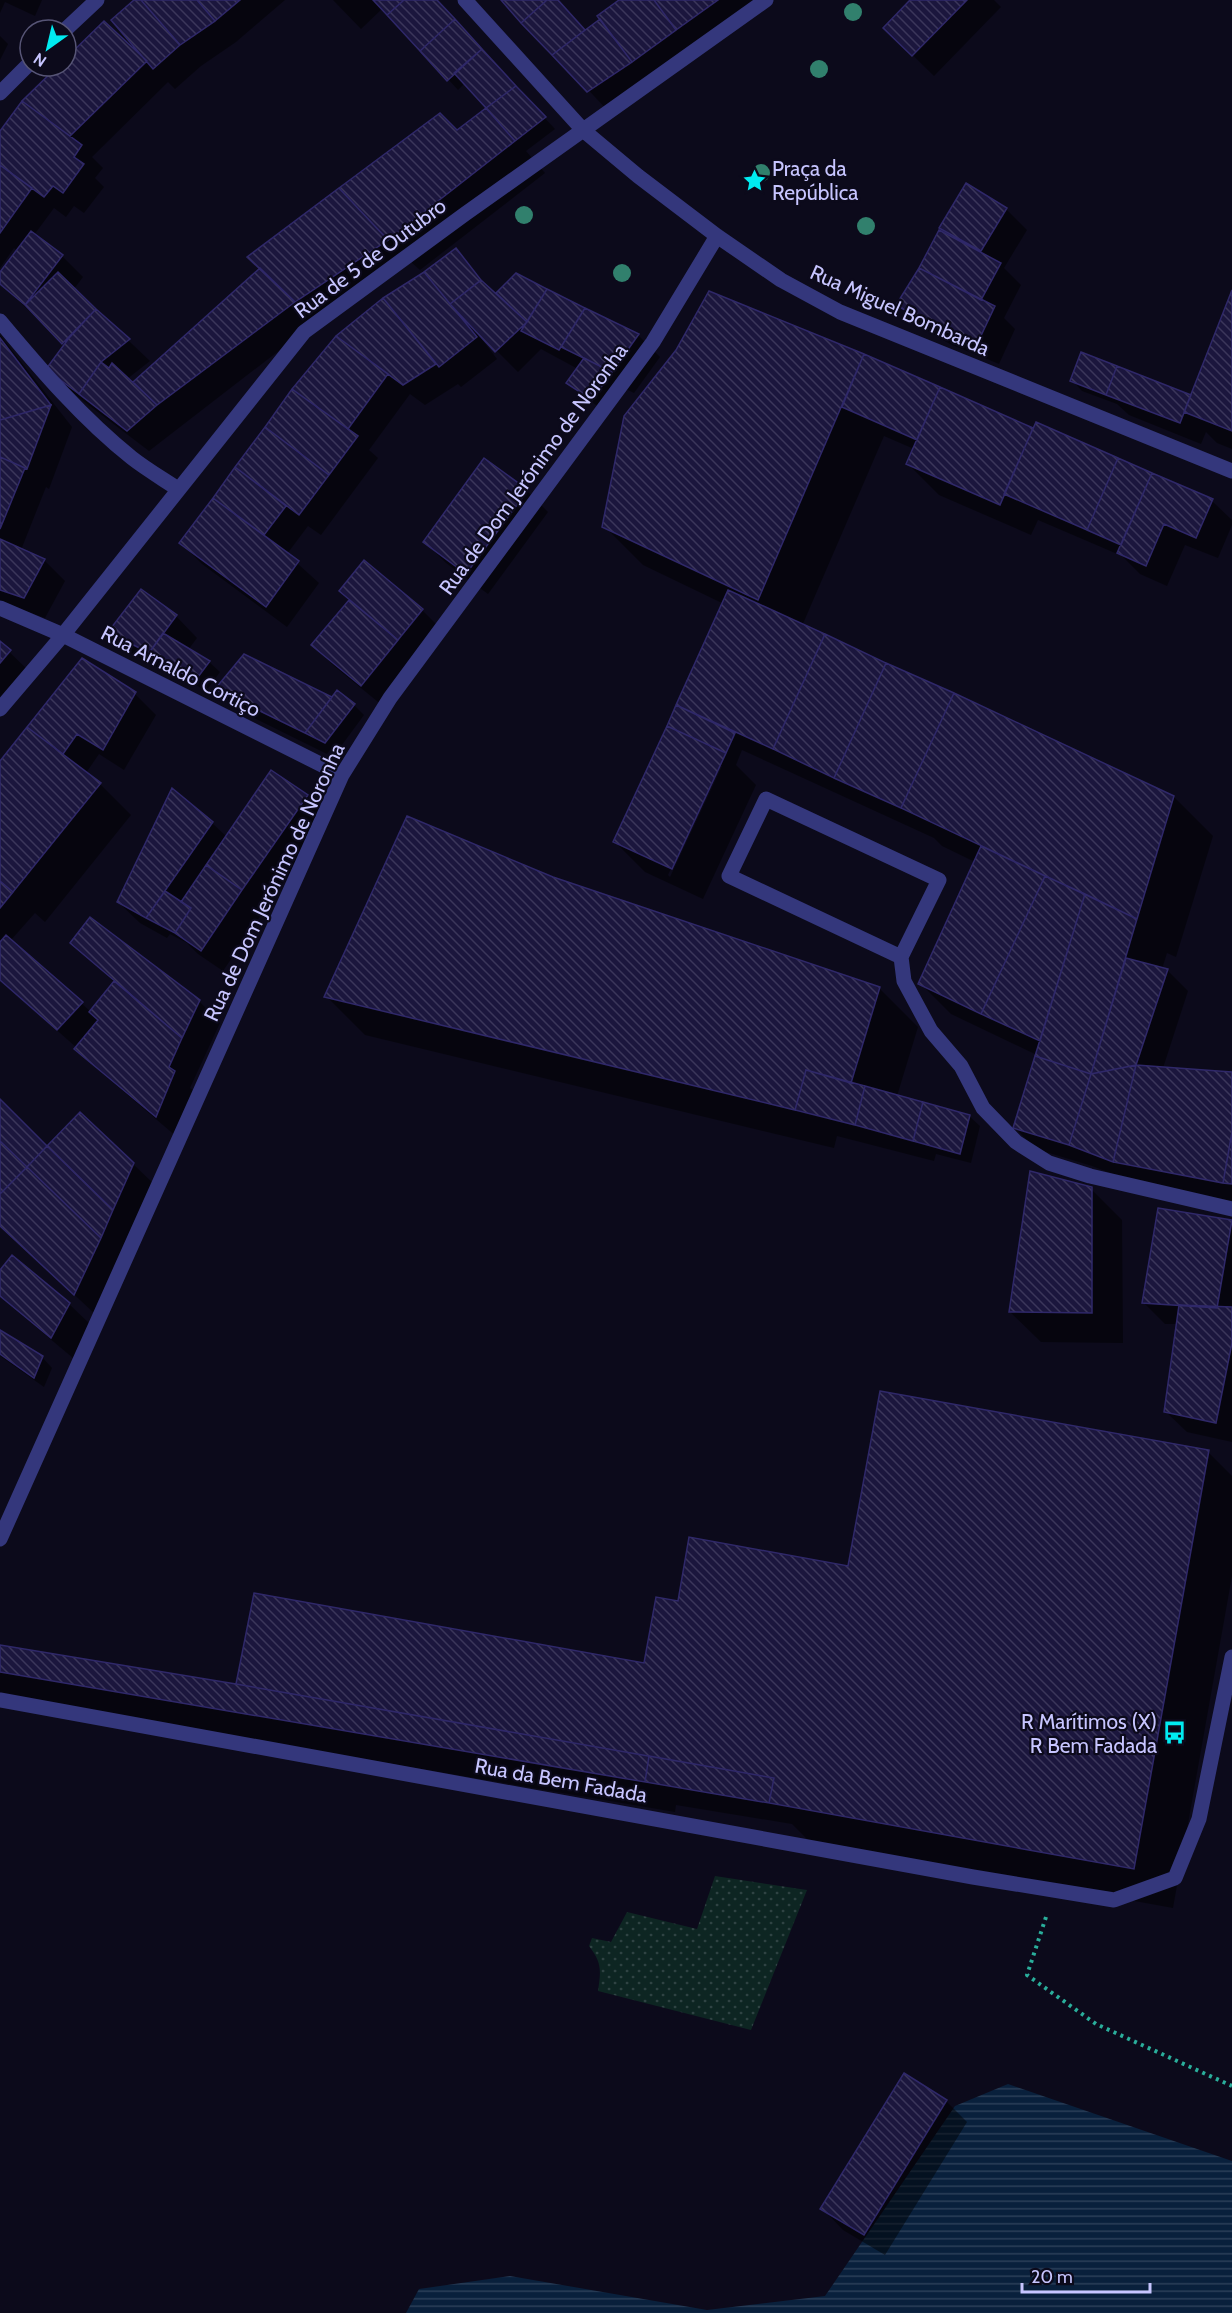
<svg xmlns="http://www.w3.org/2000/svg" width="1232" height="2313" font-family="Cabin,sans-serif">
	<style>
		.park { fill: url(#park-dots) }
		.water { fill: url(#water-rules) }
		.shadow { fill: #0007; fill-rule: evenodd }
		.building { fill: url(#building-back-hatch); stroke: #2f2869; stroke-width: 1.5 }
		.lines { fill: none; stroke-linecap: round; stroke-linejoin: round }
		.path { stroke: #2aae9b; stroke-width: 4; stroke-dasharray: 3 4.5; stroke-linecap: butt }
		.service { stroke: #34377c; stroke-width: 15 }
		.minor { stroke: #34377c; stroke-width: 15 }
		.tree { fill: #31806d }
		.labels { text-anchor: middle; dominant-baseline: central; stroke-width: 4.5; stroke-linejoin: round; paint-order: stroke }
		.poi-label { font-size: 21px; fill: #c7c5ff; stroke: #0c0a1b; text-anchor: start }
		.street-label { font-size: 21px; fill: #c7c5ff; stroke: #0c0a1b }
	</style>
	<defs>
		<pattern id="park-dots" width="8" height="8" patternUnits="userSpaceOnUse" patternTransform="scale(1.5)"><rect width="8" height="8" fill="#0d2522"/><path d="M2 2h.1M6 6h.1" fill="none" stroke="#2f4343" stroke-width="1.8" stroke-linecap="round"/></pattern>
		<pattern id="water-rules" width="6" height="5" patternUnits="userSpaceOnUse" patternTransform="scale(1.5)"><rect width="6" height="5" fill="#09203c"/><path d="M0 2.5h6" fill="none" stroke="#2b3f59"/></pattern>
		<pattern id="building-back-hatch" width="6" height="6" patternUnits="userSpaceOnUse" patternTransform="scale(1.5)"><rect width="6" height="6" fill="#1b163d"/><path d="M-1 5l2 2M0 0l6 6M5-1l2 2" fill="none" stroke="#3b365a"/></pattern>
	</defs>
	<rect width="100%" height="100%" fill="#0c0a1b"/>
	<path class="park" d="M715 1876 807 1890 751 2030 598 1991C601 1970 602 1963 589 1946L592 1938 611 1942 627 1912 697 1929Z"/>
	<path class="water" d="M1008 2084 1232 2161V2313H406L419 2289 510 2276 707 2310 825 2296 955 2106Z"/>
	<path class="shadow" d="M0 0H42L35 16 5 2 0 13Z
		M136 0H285L236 42 201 66 175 89 168 82 92 157 103 168 95 178 104 187 84 213 74 206 66 217 54 208 34 235 62 256 83 277 74 289 150 361 127 379 133 384 261 269 488 109 465 83 458 90 383 8 361 29 333 0H435L555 129 526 151 545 173 420 270 410 261 316 322 149 451 69 390 48 369 65 345 0 283V275L18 251 14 248 0 268V134L23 102 60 66H66V60L146 61Z
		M504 0H557L585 32 622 0H757L609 112Z
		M912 0H994L1001 7 934 76 885 28Z
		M0 36 8 44 0 60Z
		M1006 209 1027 230 1004 268 1021 285 1004 318 1015 329 999 364 950 344 919 326 898 305 951 237 941 228Z
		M456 250 489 289 507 306 548 291 639 336 660 357 634 393 620 386 603 410 579 393 568 383 578 369 541 349 518 372 483 337 481 338 497 359 461 387 458 384 425 405 410 394 369 450 378 458 321 535 308 526 287 554 319 583 287 627 202 564 181 543 294 390 383 299 426 272Z
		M710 293 863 356 1034 430 1036 424 1212 501 1232 520V525L1218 558 1185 545 1167 586 1140 574 1122 556 1038 520 1031 535 939 495 908 464 914 449 884 436 802 626 1174 797 1213 836 1176 957 1167 953 1162 969 1167 970 1188 991 1163 1068 1232 1073V1209L1136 1183 1092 1166 1036 1149 1015 1128 1037 1055 951 1014 920 983 975 862 942 846 934 838 742 750 736 765 756 785 703 899 645 872 615 842 724 604 643 565 604 526 677 351ZM719 766H722L670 877 668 875Z
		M1232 294V449L1217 443 1206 432 1201 444 1129 415 1117 404 1082 391 1072 380 1192 397Z
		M0 335 72 427 49 489 46 487 21 550 44 560 65 581 45 618 0 602Z
		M527 491 548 512 488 594 446 563 425 542Z
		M364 563 422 610 443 631 383 706 334 666 313 645 350 600 341 591Z
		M142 591 176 616 197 638 188 650 209 662 220 672 206 691 172 671 170 674 131 653 110 632Z
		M0 643 31 673 0 706Z
		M218 689 331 699 354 705 364 715 336 753 330 750 327 754 238 710Z
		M135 694 156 715 124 770 99 754 86 773 100 784 131 815 45 922 35 913 11 940 91 1012 115 983 72 943 199 1001 220 1023 190 1088 196 1093 177 1137 97 1069 77 1048 0 980V763L29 728Z
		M307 796 328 817 223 971 198 954 187 943 170 934 167 938 140 923 118 902 212 823 227 837Z
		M552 879 879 988 918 1027 897 1096 969 1116 980 1126 971 1163 936 1154 934 1161 837 1136 834 1148 365 1035 326 996Z
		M0 1101 47 1148 133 1164 155 1185 96 1315 0 1225Z
		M1091 1189 1122 1220 1123 1343 1041 1342 1010 1312Z
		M1231 1222H1232V1442L1187 1432 1165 1411 1177 1324H1165L1144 1303Z
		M0 1272 69 1304 91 1325 73 1358 0 1297Z
		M0 1332 42 1357 52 1368 44 1387 0 1356Z
		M1208 1452 1232 1476V1576L1173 1908 810 1842 792 1824 676 1805 675 1812 3 1698 0 1694V1646L238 1685 645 1665 679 1603 850 1567Z
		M946 2101 967 2122 885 2255 843 2230 822 2208Z"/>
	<path class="building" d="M134 0H141L180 45 153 69 111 20Z
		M141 0H197L215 21 180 45Z
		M197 0H240L215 21Z
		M373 0H404L387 15Z
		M404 0H437L455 19 420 51 387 15Z
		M501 0H547L521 23Z
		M547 0H558L585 30 552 55 521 23Z
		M619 0H654L676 30 632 62 597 16Z
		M654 0H718L676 30Z
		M910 0H967L912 56 883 28Z
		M455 19 482 49 447 81 420 51Z
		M600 19 632 62 587 92 552 55Z
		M104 21 147 61 70 136 22 101 58 66H66V58Z
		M482 49 516 86 486 108 454 73Z
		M516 86 546 117 515 141 486 108Z
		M22 101 82 145 74 157 84 164 63 193 53 186 44 197 0 165V131Z
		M486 108 515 141 388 240 339 188 440 113 457 130Z
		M0 165 32 188 0 233Z
		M966 183 1007 208 981 251 939 228Z
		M339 188 388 240 295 302 247 257Z
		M939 230 1001 263 981 300 919 268Z
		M31 231 63 255 25 305 0 284V272Z
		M456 248 481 280 450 304 424 272Z
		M260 268 295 302 157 405 133 382Z
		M919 268 995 306 977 344 927 323 896 305Z
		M58 272 96 309 62 344 25 305Z
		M424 272 477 337 439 367 383 298Z
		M516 273 547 289 527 322 496 293Z
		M481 280 527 322 495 352 450 304Z
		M547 289 585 308 559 350 521 331Z
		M1232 290V431L1184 412Z
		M709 291 864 354 758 600 602 527 624 416 676 350Z
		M383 298 436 364 403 385 336 336Z
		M585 308 639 334 612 372 561 347Z
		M96 309 130 339 101 362 79 394 46 369 69 338Z
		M336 336 388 374 348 429 292 389Z
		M0 338 51 405 0 420Z
		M1081 352 1117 366 1106 395 1070 381Z
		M864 354 940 387 917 440 842 407Z
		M584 358 612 372 592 400 566 383Z
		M101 362 109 368 112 363 157 405 127 431 79 394Z
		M1117 366 1191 395 1180 423 1106 395Z
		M940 387 1033 428 1000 505 906 464Z
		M292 389 358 436 329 475 265 427Z
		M51 405 27 469 0 457V420Z
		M1036 422 1118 458 1087 530 1004 494Z
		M265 427 329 475 299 515 235 467Z
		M0 457 25 468 0 529Z
		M484 458 528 490 466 574 423 542Z
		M1118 458 1152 473 1121 545 1087 530Z
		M235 467 286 506 264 535 213 498Z
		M1152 473 1213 499 1196 538 1164 524 1146 566 1117 553Z
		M213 498 299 561 266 607 179 543Z
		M0 539 45 559 24 598 0 590Z
		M364 560 423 609 398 640 339 591Z
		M141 589 177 615 149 653 108 632Z
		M728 590 825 634 773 749 676 705Z
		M349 600 398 640 361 686 311 645Z
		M163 633 210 661 195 681 149 653Z
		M825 634 886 663 834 778 773 749Z
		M0 641 11 650 0 663Z
		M244 654 332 697 305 733 215 689Z
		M82 658 136 692 103 750 77 734 63 754 27 727Z
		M886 663 954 693 901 808 834 778Z
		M337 690 355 704 325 743 305 733Z
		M954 693 1174 796 1137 919 901 808Z
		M676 705 735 733 726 753 667 726Z
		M667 726 726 753 672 869 613 842Z
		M27 727 101 783 13 892 0 881V761Z
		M271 770 308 795 242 890 206 865Z
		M172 788 213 822 146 918 117 902Z
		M407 816 553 877 880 987 851 1083 806 1070 795 1110 324 997Z
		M981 846 1045 876 981 1014 918 984Z
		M206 865 242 890 201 951 175 933 191 908 181 902Z
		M1045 876 1085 894 1040 1041 981 1014Z
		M0 881 13 892 0 908Z
		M165 891 191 908 175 933 146 918Z
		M1085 894 1137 919 1091 1074 1035 1056Z
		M90 917 200 1000 182 1038 70 943Z
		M6 935 83 1002 57 1030 0 980V942Z
		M1126 958 1168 969 1136 1065 1091 1074Z
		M114 981 182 1038 169 1067 175 1071 156 1117 74 1049 98 1020 89 1012Z
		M1035 1056 1091 1074 1069 1145 1013 1128Z
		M1136 1065 1113 1162 1069 1145 1091 1074Z
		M1136 1065 1232 1072V1132L1223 1183 1113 1162Z
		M806 1070 865 1086 855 1125 795 1110Z
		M865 1086 923 1102 913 1141 855 1125Z
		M0 1099 47 1146 27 1167 0 1141Z
		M923 1102 970 1115 960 1154 913 1141Z
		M80 1112 134 1163 113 1210 47 1146Z
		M1232 1132V1184L1223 1183Z
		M0 1141 27 1167 0 1194Z
		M47 1146 113 1210 101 1238 27 1167Z
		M27 1167 101 1238 74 1295 0 1226V1194Z
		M1030 1171 1092 1187V1313L1009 1312Z
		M1158 1208 1232 1220 1217 1308 1142 1303Z
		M12 1255 70 1303 51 1338 0 1296V1270Z
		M1179 1305 1232 1307V1343L1216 1423 1164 1412Z
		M0 1330 43 1356 34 1378 0 1354Z
		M880 1391 1209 1450 1134 1869 769 1803 774 1778 236 1684 254 1593 644 1663 656 1597 678 1601 689 1537 848 1566Z
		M0 1645 236 1684 649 1756 645 1782 0 1672Z
		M649 1756 774 1778 769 1803 645 1782Z
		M904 2073 947 2100 864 2235 820 2209Z"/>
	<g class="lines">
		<path class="path" d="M1046 1917 1027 1975 1096 2024 1232 2086"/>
		<path class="service" d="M901 957 729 876 766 799 939 880 901 957 904 981 931 1031 961 1066 983 1108 1016 1142 1049 1163 1090 1176 1232 1209"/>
		<path class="minor" d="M465 0 583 130 638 176 717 236 781 280 840 312 1232 471
			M65 30 97 0
			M0 93 30 63
			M0 321C41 370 82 418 132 458 146 469 163 479 178 489
			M0 608 63 635 342 775
			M0 709 63 635 304 332 465 214 766 0
			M0 1539 342 775 390 698 653 342 717 236
			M0 1700 973 1877 1114 1900 1175 1878 1199 1819 1232 1657"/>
	</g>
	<g class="tree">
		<circle cx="853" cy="12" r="9"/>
		<circle cx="819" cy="69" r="9"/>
		<circle cx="761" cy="173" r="9"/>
		<circle cx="524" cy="215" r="9"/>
		<circle cx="866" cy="226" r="9"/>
		<circle cx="622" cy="273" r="9"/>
	</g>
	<defs>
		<symbol id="sight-bare" viewBox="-9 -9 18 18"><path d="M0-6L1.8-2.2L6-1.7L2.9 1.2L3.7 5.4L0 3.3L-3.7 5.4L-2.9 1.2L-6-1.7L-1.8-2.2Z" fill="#00ebf0" stroke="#0c0a1b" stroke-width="2.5" paint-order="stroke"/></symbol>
		<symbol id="bus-bare" viewBox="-9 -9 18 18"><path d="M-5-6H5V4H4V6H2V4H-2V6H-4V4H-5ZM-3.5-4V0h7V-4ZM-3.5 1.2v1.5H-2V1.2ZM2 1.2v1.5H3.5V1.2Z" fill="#00ebf0" stroke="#0c0a1b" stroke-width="2.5" paint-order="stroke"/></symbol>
	</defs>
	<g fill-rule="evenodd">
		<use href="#sight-bare" x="738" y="164" width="33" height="33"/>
		<use href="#bus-bare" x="1158" y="1716" width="33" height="33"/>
	</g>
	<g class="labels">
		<g class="poi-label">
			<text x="772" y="168">Praça da<tspan x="772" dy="24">República</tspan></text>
			<text x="1157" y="1721" text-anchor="end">R Marítimos (X)<tspan x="1157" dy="24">R Bem Fadada</tspan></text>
		</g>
		<g class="street-label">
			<text transform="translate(370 258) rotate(-37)">Rua de 5 de Outubro</text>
			<text transform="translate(900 310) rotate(24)">Rua Miguel Bombarda</text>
			<text transform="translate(533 469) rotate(-54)">Rua de Dom Jerónimo de Noronha</text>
			<text transform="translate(181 671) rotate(27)">Rua Arnaldo Cortiço</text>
			<text transform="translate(274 882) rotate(-65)">Rua de Dom Jerónimo de Noronha</text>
			<text transform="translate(561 1780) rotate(10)">Rua da Bem Fadada</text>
		</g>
	</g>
	<g transform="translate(48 48) rotate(214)"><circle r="28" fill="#0c0a1b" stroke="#575576" stroke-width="1.5"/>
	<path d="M0-4.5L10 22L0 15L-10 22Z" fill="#00ebf0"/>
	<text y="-9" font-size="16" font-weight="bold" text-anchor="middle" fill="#c7c5ff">N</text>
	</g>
	<path d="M1022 2283v9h128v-9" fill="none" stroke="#c7c5ff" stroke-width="3"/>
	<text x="1031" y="2283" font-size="18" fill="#c7c5ff" stroke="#0c0a1b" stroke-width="4.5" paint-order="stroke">20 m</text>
</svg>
